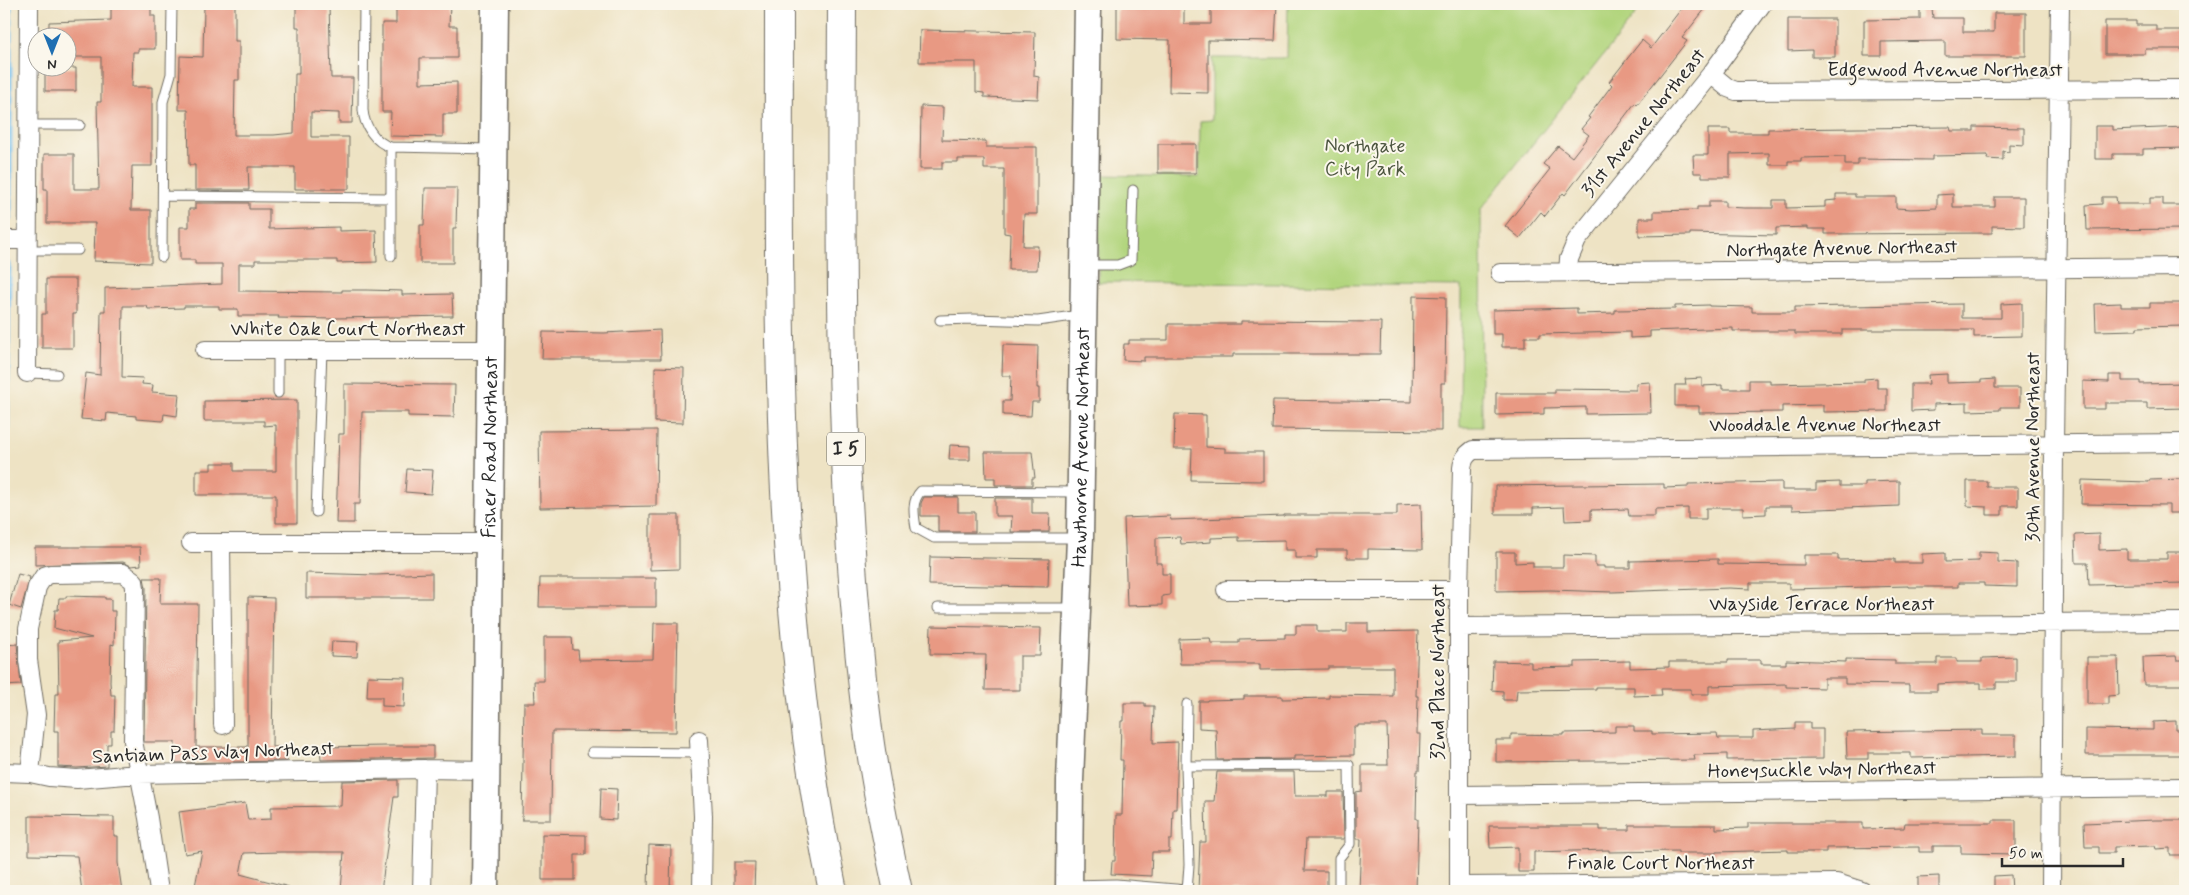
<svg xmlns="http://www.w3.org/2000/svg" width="2189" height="895" font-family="Mynerve,sans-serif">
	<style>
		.green { fill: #b2d57e; stroke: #6e8054 }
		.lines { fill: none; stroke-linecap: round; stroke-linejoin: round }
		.stream { stroke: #75bfee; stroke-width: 5 }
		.building { fill: #e89983 }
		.lane-casing { stroke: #6f6b61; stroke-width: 11 }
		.street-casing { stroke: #6f6b61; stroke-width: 20 }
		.secondary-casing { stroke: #6f6b61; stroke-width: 29 }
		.highway-casing { stroke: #6f6b61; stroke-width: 30 }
		.lane { stroke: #fff; stroke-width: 9 }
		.street { stroke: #fff; stroke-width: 18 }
		.secondary { stroke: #fff; stroke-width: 26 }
		.highway { stroke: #fff; stroke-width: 28 }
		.labels { text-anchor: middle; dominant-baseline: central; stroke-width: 4; stroke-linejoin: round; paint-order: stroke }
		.shield { fill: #fbf7ec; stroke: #696865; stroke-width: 1 }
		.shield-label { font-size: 19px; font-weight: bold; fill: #2b2b2b }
		.street-label { font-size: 20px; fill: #2b2b2b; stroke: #fbf7ec }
		.park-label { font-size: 20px; fill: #4d5640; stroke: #fbf7ec }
	</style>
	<rect width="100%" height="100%" fill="#fbf7ec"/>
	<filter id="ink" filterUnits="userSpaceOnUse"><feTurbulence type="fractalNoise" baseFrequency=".02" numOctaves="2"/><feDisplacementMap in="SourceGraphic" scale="10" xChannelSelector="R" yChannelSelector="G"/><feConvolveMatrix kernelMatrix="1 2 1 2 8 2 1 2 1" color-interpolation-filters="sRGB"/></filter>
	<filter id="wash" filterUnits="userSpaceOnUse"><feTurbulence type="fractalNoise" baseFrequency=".0096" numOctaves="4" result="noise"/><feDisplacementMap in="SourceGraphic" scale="20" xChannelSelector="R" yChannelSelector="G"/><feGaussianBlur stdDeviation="1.12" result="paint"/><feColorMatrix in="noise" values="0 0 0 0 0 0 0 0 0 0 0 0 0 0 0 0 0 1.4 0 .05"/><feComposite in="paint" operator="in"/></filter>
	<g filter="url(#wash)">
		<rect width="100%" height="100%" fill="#eee3c4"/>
		<path class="green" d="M1288 4H1644L1481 209 1482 427H1460L1461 286 1098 282 1100 175 1199 177 1200 121 1212 120V58H1287Z"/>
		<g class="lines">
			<path class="stream" d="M4 7H10V218
				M4 459 7 450 9 264"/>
		</g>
		<g id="blocks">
			<path class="building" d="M111 4H151V16H155V49H138V52H133L132 87H152V166H132L131 210H151V263L94 261 95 223H47V189H44V154H74V189H99L97 102H101V57H68V38H49V22L111 20Z
				M296 4H329L331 78H353L352 123H339V113L311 112V137H349V189H295V167H248L249 190H195V165H189L188 110H179L180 56 203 57 204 5H235V41H239V80H235L234 135H274L294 133 295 74H299V27H296Z
				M396 4H450L449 26H457V58H420V83L457 82V114H443V137L390 136 391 112H382V23H396Z
				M1117 4H1184V24H1211V4H1277L1275 41 1208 40V93L1169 92 1170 40 1117 39Z
				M1685 4H1709L1682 38 1687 41 1637 105 1635 103 1565 195 1563 193 1545 216 1541 212 1520 238 1505 226 1550 169 1543 164 1558 146 1572 157 1589 135 1581 129 1590 118 1588 117 1612 85 1609 82 1642 40 1651 48Z
				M1920 8H1932L1933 18H1963V32H1994V13H2026V56H1945V41L1881 42V56H1864V20L1920 19Z
				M1788 19H1835V57H1812V50L1788 51Z
				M2105 21H2136V25H2156V30H2185V49H2145V54H2105Z
				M920 30 1035 32 1034 76 1039 77 1038 99 984 97V93L976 92V62H919Z
				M45 68H76V91H45Z
				M921 106 943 107 942 140 986 141V147H1037V214H1024L1023 246H1038L1037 270H1009L1010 234 1004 233V169H984V159H958V162H942V169H920Z
				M2095 126H2112V130L2185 127V148L2143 149V154H2113V159H2095Z
				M1950 127 1951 131H1974V127L2024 128V145L2009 144V152L2003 151V160L1987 159 1988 155 1932 156V160L1858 159V165H1845V157L1801 158V161H1788V165H1769V153L1730 154V177H1702V173H1694L1693 155H1708V129H1730V133H1768V129Z
				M1158 144H1196V173H1158Z
				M425 188H457L456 228H453V263H420V225H424Z
				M1836 194H1855V197H1896V208L1911 209 1937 208V195L1953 194V207H1995V197H2024V227L1992 226V233L1825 234V229H1808V227L1776 228V235L1690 233V235L1639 236V218H1654V211L1697 210V207H1709V201H1725V207L1745 208H1773V200H1786V208L1825 207V201L1836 200Z
				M2102 197H2116L2117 204H2150V198H2163V205H2185V229L2087 230 2086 205 2102 204Z
				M195 203H249V209H269V229L339 227V231L376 230 377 262 337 263V260H255V264H239V291L342 292V290H367L402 291V295L452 294 453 316 335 318V319L278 318 279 316H238V309H219V306H184V308L148 309 147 306H123L122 377 143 378 142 384 153 385 152 392 179 394 177 416 164 414 163 421 136 419V416L107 413 106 421 81 419 86 373 100 375 101 311H105V288L222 284V264H195V260H180V227H189V209H195Z
				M46 279H76V314H73V348H42V314H46Z
				M1413 296 1446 297 1445 383H1441V431L1272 429 1273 400 1412 402Z
				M2022 303V336L1974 337V330H1842V334H1795V331H1733V328L1650 331V337L1630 338V332L1540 334V337H1525V347H1502V334H1493V310L1577 308V314L1615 313V310L1675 309V306L1709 305V306L1752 307V312H1795V307L1962 304V318H2001V304Z
				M2121 303V307H2150V303H2185V326L2137 327V330L2096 331 2095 304Z
				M1241 321 1381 322 1380 354H1233V357H1144V361L1123 360 1124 344H1129V340H1168V324H1241Z
				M660 330 661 359H542L543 332 604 333Z
				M1003 345 1038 346 1037 388H1039V402H1032L1031 416 1003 415V401H1010L1011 376H1002Z
				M655 367 684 368 683 423 655 422Z
				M1947 374V383L1981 382V380L1995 379V388H2020V407H2000V410L1967 411V403L1934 404V410L1911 411V384H1929L1928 375Z
				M2109 375H2122V381H2140V384L2185 383V408L2147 409V403H2105V409H2083V381L2109 382Z
				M1702 378V386L1722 385V389H1749V380H1770V384L1864 382V379L1877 378V388H1887V411L1823 412V405L1782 406V412L1699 413V406H1675V385H1686L1685 379Z
				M1650 382 1651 413 1586 414V407L1544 408V414L1496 415V393H1555V389L1636 390V383Z
				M344 384 455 385 454 417 408 416V412H362L360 504H354V523H336L339 434H344Z
				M297 400V523H276V495H196V470H211V463H234V471H276V425L264 426V421H204V401Z
				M1175 414 1206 415V447L1225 448V452H1263V481L1191 480 1192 449H1174Z
				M657 430 656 506 540 508 539 431Z
				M950 445 970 446V460H949Z
				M985 452H1032L1035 478H1032V485H995V478H986Z
				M407 469 433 470 431 494 405 492Z
				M2185 479 2184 513H2169V505L2081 504 2082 480 2149 482V480Z
				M1899 481V506L1792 510V506H1766V514L1743 515V508H1706V519H1688V508L1655 509V516H1629L1628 509 1591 510V520L1565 521 1564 507 1533 508V514H1495V486L1664 484V488L1688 487V484L1782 482V490H1816V483L1840 482V486H1865V482Z
				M1967 481H1987V487H2018V506H2002V515H1987V507L1967 506Z
				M924 497H958V512H975V532H938V516H921V503Z
				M995 498H1032V513H1050L1049 532H1011L1012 516H995Z
				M1421 504 1422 550 1368 549V558H1347V550H1317V558H1295V550H1285V540L1239 541V537L1211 538V542L1181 544 1180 537 1156 538V563H1162V574H1170V595L1162 596V605L1127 606 1124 518 1170 516 1171 520 1284 516V515H1397V505Z
				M650 515H679V569L650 570Z
				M2099 534V550L2127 549V559H2167V552H2185V583L2089 585 2088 563H2076L2075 535Z
				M35 547H140L141 565 131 566 123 562 35 565Z
				M1496 552H1515V563L1533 562V567H1563V555L1595 556V566H1604V568H1630V561L1718 559V564L1804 565V555H1838V560L1895 559V563H1922V554L1945 553V562L1979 561V552L1998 553V562L2017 563V587L1984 586V583H1958V587H1908V586L1789 589V583H1750V589L1729 588 1612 592 1551 590 1496 591Z
				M930 557 1049 559 1048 587 929 585Z
				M306 573 376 575 432 573V598H306Z
				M18 574 30 577 21 609 9 605Z
				M144 578H161L160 604H198L196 747H248V597L274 598 272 747H287V761L175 763V742H144L146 588Z
				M540 578H656V607H539Z
				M66 596 105 597V599H111V611H115L114 645 111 644 110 682 111 695H115L114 731H111V744H107V766L77 768 58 767V731H54L55 694H59L58 641 92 638 54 628 55 610H58L59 598H66Z
				M654 623H678L676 732 552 731 551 820H522L524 703H535L534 681H544V637H572L573 650H578L579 660 653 659Z
				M1347 623H1368V632L1418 631 1416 696H1418L1417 734H1420L1419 771H1417L1416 819H1418L1416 891H1359L1361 839H1356V792L1362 791V765H1388L1387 725H1358V727H1354V755L1294 756V759L1217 760 1216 729 1199 728V701H1207V700L1244 699V696H1282V699L1329 698V695L1393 696V667H1328V669L1260 670V664H1180L1179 639 1210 638 1211 643H1239V639L1285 638V634H1296V625H1317V632H1347Z
				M931 626 1041 628 1040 656H1020V690H985L986 655 930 654Z
				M332 641 358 642 357 657 331 656Z
				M17 644 21 685 4 686V645Z
				M2176 656 2177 660H2185V685H2144L2143 657Z
				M2016 657V682H1996V689H1981V683H1957L1937 684V691H1909V685L1845 684V678H1824V688L1786 687V684L1709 686V694H1691V689H1661L1662 695 1634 696V687H1596V689L1517 690 1516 700H1503V691L1492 690 1493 661 1531 662V668L1575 667V662L1630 661V668L1669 667V662H1728V660H1761V664H1786V660L1846 662V659L1895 660V664H1937V658H1957V662H1982V658Z
				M2087 657H2118L2119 695 2108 696V704H2087Z
				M368 676 405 677 404 707 382 706V697H367Z
				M1124 703H1145V706H1154L1153 743 1178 742 1176 809H1173L1172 840H1169V852H1152L1151 876 1111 874 1112 861H1115L1116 815H1122L1123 760H1120L1121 721H1124Z
				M2176 721V730H2185V755H2086V729L2153 730V722Z
				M1795 722H1810V729H1823V759L1727 760V754L1694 755 1695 760 1496 762V740H1511V734L1564 735V733L1615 732V726H1634V731H1652V734L1717 733 1718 738H1753V731L1795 729Z
				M1982 730V735H2016V756L1911 758V753H1868V759H1847L1846 732Z
				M387 746H433V758L321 760 320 747Z
				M1217 772H1294L1295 796H1328V792H1343L1344 839H1306L1304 871H1327V891H1198L1200 842H1206L1205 801H1214Z
				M398 780V797H394L381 891H341L344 852H280L244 853 240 874 289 887 288 891H194L202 851 185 854 179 812 245 803 248 820 271 819V807L341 806 342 781Z
				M601 788 617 789 616 820 600 819Z
				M29 816 114 817V836H118V863L122 891H82L77 856 29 855Z
				M1993 820H2016V854L1961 853V846H1933V852H1919V847L1826 848V852H1788V850L1716 852V853H1678V851L1609 852V850L1534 852V872H1518V847L1490 848 1489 826H1600V830H1629V825H1716V829L1748 828V823H1863V829L1904 828 1905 823H1993Z
				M2155 820H2185V848H2183V855H2170V848L2156 849 2155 846 2114 847V853H2099V847H2085L2084 823Z
				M542 834 586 835V855H575V880H542Z
				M649 845 671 846 670 891H648Z
				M734 862H755L754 891H734Z
				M2011 875 2012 891H1994V876Z
				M1939 876V891H1918V877Z"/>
		</g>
	</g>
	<g filter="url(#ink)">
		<use href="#blocks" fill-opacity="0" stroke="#6f6b61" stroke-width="1"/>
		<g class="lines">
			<defs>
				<path id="lane" d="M364 4 363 110C364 125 375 143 391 147L491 149
					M29 125H80
					M391 147V256
					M163 196 391 198
					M27 250H78
					M162 257 163 102 171 74 172 4
					M1087 265H1118L1131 260 1133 190
					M940 320 973 319 1038 321 1080 315
					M278 350V393
					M27 373 57 374
					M316 512 322 350
					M1077 538H934L916 528C914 515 911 501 921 491L1080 492
					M938 608H1075
					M592 752 700 753
					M1186 766 1187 704
					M1070 885 1116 884 1187 890
					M1187 891 1189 865 1186 766 1349 765 1350 844 1339 858V891"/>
				<path id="street" d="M1711 74 1728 88 1736 91 2185 89
					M4 240H27
					M1500 273 2185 267
					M1568 273 1569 259 1577 240 1711 74 1762 4
					M205 350H491
					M27 373 29 4
					M191 543H490
					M221 543 223 725
					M1226 590H1459
					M1459 627 2185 622
					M699 740 703 816 702 891
					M4 772 30 773 49 777 77 779 138 774 425 769 487 770
					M30 773 36 715 28 660V629L37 587 44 576 50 574 123 573 134 581 135 588 133 741 148 818 159 891
					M1459 795 2185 787
					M1459 886 1837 883 1862 891
					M422 891 425 769
					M1459 891V590L1462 468C1463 459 1466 455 1473 450L2185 443
					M2051 891 2054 444 2060 4"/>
				<g id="secondary">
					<path id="s1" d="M485 891 495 4"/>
					<path id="s2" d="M1069 891 1070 781 1080 538 1088 4"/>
				</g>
				<path id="highway" d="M779 4C779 302 772 598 833 891
					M842 4C841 248 837 494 869 737 876 789 887 840 898 891"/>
			</defs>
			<use href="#lane" class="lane-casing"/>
			<use href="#street" class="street-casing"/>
			<use href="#secondary" class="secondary-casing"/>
			<use href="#highway" class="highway-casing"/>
			<use href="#lane" class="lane"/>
			<use href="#street" class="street"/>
			<use href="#secondary" class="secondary"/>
			<use href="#highway" class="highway"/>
		</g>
	</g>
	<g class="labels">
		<rect class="shield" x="827" y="432.5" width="38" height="33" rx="4"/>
		<g class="shield-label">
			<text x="846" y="449">I 5</text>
		</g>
		<g class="street-label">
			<text x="1945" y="70">Edgewood Avenue Northeast</text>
			<text transform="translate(1644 123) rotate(-51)">31st Avenue Northeast</text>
			<text transform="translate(1842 249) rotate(-1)">Northgate Avenue Northeast</text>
			<text x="348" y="329">White Oak Court Northeast</text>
			<text x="1825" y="425">Wooddale Avenue Northeast</text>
			<text transform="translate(2033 447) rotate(-90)">30th Avenue Northeast</text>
			<text stroke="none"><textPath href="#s1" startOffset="444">Fisher Road Northeast</textPath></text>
			<text stroke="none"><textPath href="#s2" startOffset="444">Hawthorne Avenue Northeast</textPath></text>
			<text x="1822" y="604">Wayside Terrace Northeast</text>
			<text transform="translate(1438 672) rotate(-90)">32nd Place Northeast</text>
			<text transform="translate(213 753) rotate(-2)">Santiam Pass Way Northeast</text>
			<text transform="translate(1822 770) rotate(-1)">Honeysuckle Way Northeast</text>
			<text x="1661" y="863">Finale Court Northeast</text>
		</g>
		<g class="park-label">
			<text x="1365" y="146">Northgate<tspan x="1365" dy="23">City Park</tspan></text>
		</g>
	</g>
	<rect width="2189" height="895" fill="none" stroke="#fbf7ec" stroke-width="20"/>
	<g transform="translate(52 52) rotate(180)"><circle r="24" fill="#fbf7ec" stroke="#a8a59f"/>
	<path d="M0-4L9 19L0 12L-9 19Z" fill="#1f6fb2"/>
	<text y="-8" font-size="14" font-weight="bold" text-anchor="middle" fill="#2b2b2b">N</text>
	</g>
	<path d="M2002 858v8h121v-8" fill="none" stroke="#2b2b2b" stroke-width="2.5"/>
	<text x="2009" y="858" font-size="15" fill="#2b2b2b" stroke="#fbf7ec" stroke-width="4" paint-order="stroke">50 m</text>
</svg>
